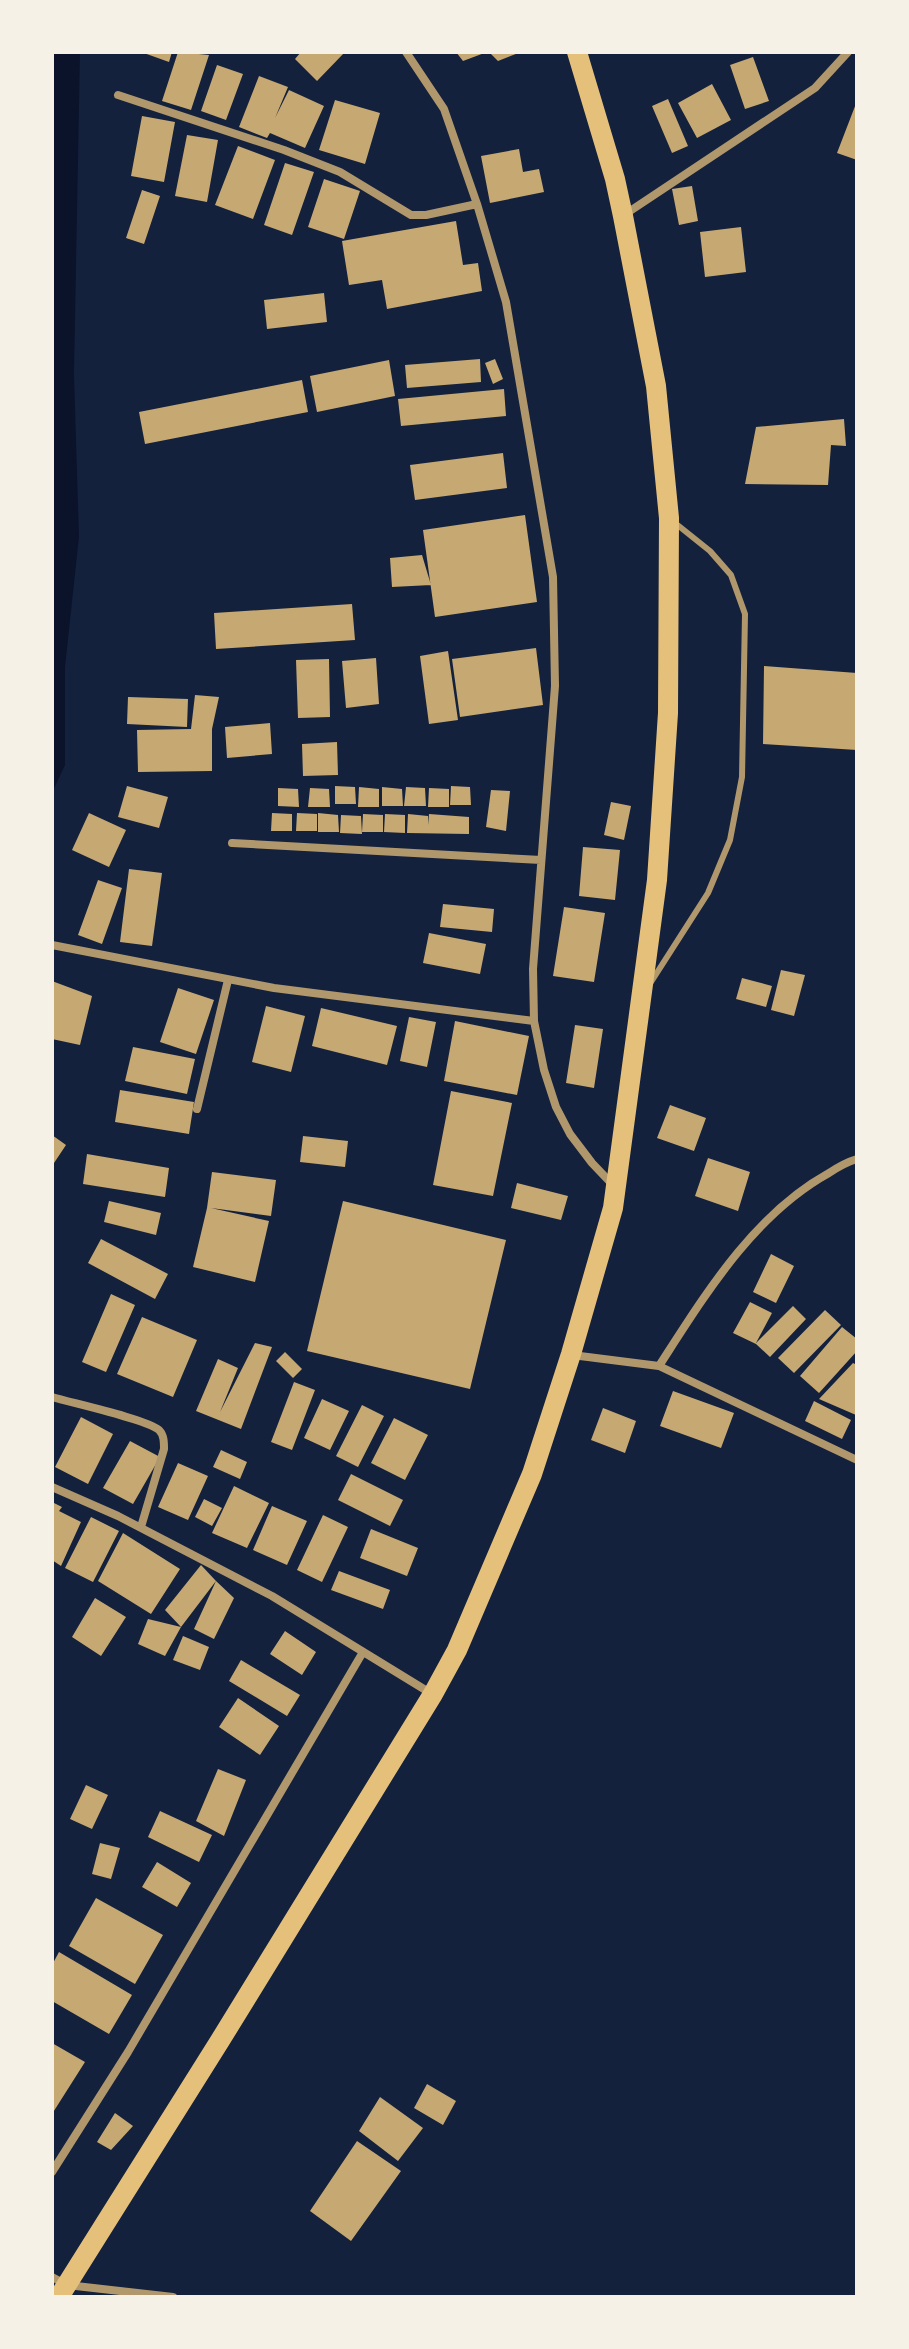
<svg xmlns="http://www.w3.org/2000/svg" width="909" height="2349" font-family="'Golos Text',sans-serif">
	<style>
		.water { fill: #0b132b }
		.building { fill: #c6a872 }
		.lines { fill: none; stroke-linecap: round; stroke-linejoin: round }
		.service { stroke: #b1986c; stroke-width: 6 }
		.minor { stroke: #b1986c; stroke-width: 8 }
		.primary { stroke: #e5c07b; stroke-width: 20 }
	</style>
	<rect width="100%" height="100%" fill="#14213d"/>
	<path class="water" d="M52 52H80L74 374 79 537 65 667V765L52 793Z"/>
	<path class="building" d="M141 52H172L169 62Z
		M178 52 209 55 191 110 162 101Z
		M301 52H345L317 81 295 59Z
		M456 52H487L463 61Z
		M489 52H521L498 61Z
		M753 57 769 101 745 109 730 65Z
		M217 65 243 74 226 120 201 111Z
		M259 76 288 87 275 118 289 90 324 106 305 148 270 133 267 138 239 127Z
		M712 84 731 120 697 138 678 103Z
		M668 99 688 146 672 153 652 106Z
		M335 100 380 113 365 164 319 150Z
		M857 101V160L837 153Z
		M142 116 175 122 164 182 131 176Z
		M187 135 218 140 207 202 175 196Z
		M238 146 275 160 253 219 215 205Z
		M519 149 523 172 539 169 544 192 490 203 481 156Z
		M285 163 314 172 292 235 264 225Z
		M324 179 360 191 344 239 308 227Z
		M692 186 698 221 679 225 672 189Z
		M142 190 160 196 144 244 126 238Z
		M456 221 463 265 478 263 482 291 387 309 382 280 349 285 342 241Z
		M741 227 746 272 705 277 700 232Z
		M324 293 327 322 267 329 264 300Z
		M480 359 481 382 407 388 405 365Z
		M495 359 503 379 493 384 485 363Z
		M389 360 395 396 317 412 310 376Z
		M302 380 308 412 145 444 139 412Z
		M504 389 506 416 401 426 398 399Z
		M844 419 846 446 831 445 828 485 745 484 756 427Z
		M503 453 507 488 415 500 410 465Z
		M525 515 537 602 435 617 423 530Z
		M422 555 431 585 392 587 390 558Z
		M352 604 355 640 216 649 214 613Z
		M536 648 543 705 460 717 452 659Z
		M448 651 458 720 429 724 420 656Z
		M376 658 379 704 346 708 342 661Z
		M329 659 330 717 298 718 296 660Z
		M764 666 857 673V750L763 744Z
		M195 695 219 697 212 729V771L138 772 137 730 191 729Z
		M128 697 188 699 187 727 127 724Z
		M270 723 272 754 227 758 225 727Z
		M337 742 338 775 303 776 302 744Z
		M127 786 168 797 159 828 118 817Z
		M335 786 355 787 356 804H335Z
		M451 786 470 787 471 805H450Z
		M359 787 379 789V807H358Z
		M382 787 402 789 403 806H382Z
		M406 787 425 788 426 806H404Z
		M278 788 298 789 299 807 278 806Z
		M310 788 329 789 330 807H308Z
		M429 788 449 789V807H428Z
		M491 790 510 791 506 831 486 827Z
		M611 802 631 806 624 840 604 835Z
		M89 813 126 830 109 867 72 850Z
		M272 813 292 814V831H271Z
		M297 813 317 814V831H296Z
		M318 813 338 815 339 832H318Z
		M363 814 383 815V832H362Z
		M385 814 405 815V833L384 832Z
		M408 814 428 816V825L429 814 469 817V834L407 833Z
		M341 815 361 816 362 834 340 833Z
		M583 847 620 850 615 900 579 896Z
		M129 869 162 873 152 946 120 942Z
		M98 880 122 888 102 944 78 935Z
		M443 904 494 909 492 932 440 927Z
		M564 907 605 913 594 982 553 976Z
		M429 933 486 944 480 974 423 963Z
		M781 970 805 975 794 1016 771 1010Z
		M742 978 772 986 766 1007 736 999Z
		M52 981 92 996 80 1045 52 1039Z
		M178 988 214 1000 196 1054 160 1042Z
		M266 1006 305 1016 291 1072 252 1062Z
		M321 1008 397 1026 387 1065 312 1046Z
		M409 1017 436 1022 427 1067 400 1061Z
		M455 1021 529 1036 517 1095 444 1081Z
		M575 1025 603 1029 594 1088 566 1083Z
		M133 1047 195 1059 187 1094 125 1081Z
		M120 1090 194 1102 189 1134 115 1122Z
		M451 1091 512 1103 493 1196 433 1185Z
		M670 1105 706 1118 694 1151 657 1138Z
		M52 1135 66 1145 52 1166Z
		M303 1136 348 1141 345 1167 300 1162Z
		M87 1154 169 1168 165 1197 83 1184Z
		M708 1158 750 1172 738 1211 695 1196Z
		M212 1172 276 1180 271 1216 211 1208 269 1221 255 1282 193 1267 207 1208Z
		M517 1183 568 1196 561 1220 511 1208Z
		M109 1201 161 1213 156 1235 104 1222Z
		M343 1201 506 1240 470 1389 307 1351Z
		M101 1239 168 1274 155 1299 88 1263Z
		M771 1254 794 1266 776 1303 753 1292Z
		M111 1294 135 1305 106 1372 82 1362Z
		M750 1302 772 1313 756 1343 793 1306 806 1319 770 1357 756 1344 733 1333Z
		M825 1310 841 1325 794 1373 778 1358Z
		M142 1317 197 1340 173 1397 117 1374Z
		M842 1327 857 1339V1351L819 1393 800 1376Z
		M255 1343 272 1347 241 1429 196 1411 218 1359 238 1368 220 1412Z
		M285 1352 302 1369 293 1378 276 1361Z
		M853 1363 857 1365 856 1415 819 1399Z
		M294 1382 315 1390 292 1450 271 1442Z
		M673 1391 734 1413 721 1448 660 1426Z
		M322 1399 349 1411 330 1450 304 1438Z
		M814 1401 851 1420 842 1439 805 1421Z
		M362 1405 384 1416 358 1467 336 1456Z
		M603 1408 636 1421 625 1453 591 1440Z
		M81 1417 113 1434 88 1484 55 1467Z
		M394 1418 428 1435 405 1480 371 1463Z
		M130 1441 160 1457 133 1504 103 1488Z
		M221 1450 247 1462 240 1479 213 1467Z
		M178 1463 208 1476 188 1520 158 1507Z
		M351 1474 403 1500 390 1526 338 1500Z
		M234 1486 269 1503 247 1548 212 1533Z
		M204 1499 222 1508 212 1526 195 1517Z
		M52 1502 62 1507 59 1511 81 1522 61 1566 52 1560Z
		M272 1506 307 1521 287 1565 253 1550Z
		M323 1515 348 1527 322 1582 297 1570Z
		M91 1517 119 1531 93 1582 65 1568Z
		M371 1529 418 1548 407 1576 360 1558Z
		M123 1533 180 1569 151 1614 98 1581Z
		M201 1565 216 1581 181 1627 165 1656 138 1644 148 1619 181 1627 165 1610Z
		M339 1571 390 1590 383 1609 331 1590Z
		M216 1581 234 1598 214 1639 194 1629Z
		M95 1598 126 1617 101 1656 72 1637Z
		M285 1631 316 1652 302 1675 270 1654Z
		M183 1636 209 1647 200 1670 173 1660Z
		M241 1660 300 1695 287 1716 229 1681Z
		M238 1698 279 1726 260 1755 219 1727Z
		M218 1769 246 1780 224 1836 196 1821Z
		M86 1785 108 1795 92 1829 70 1819Z
		M160 1811 212 1835 199 1862 148 1837Z
		M100 1843 120 1848 111 1879 92 1874Z
		M157 1862 191 1883 177 1907 142 1887Z
		M96 1898 163 1935 135 1984 69 1946Z
		M59 1952 132 1995 109 2034 52 2001V1965Z
		M52 2043 85 2062 52 2114Z
		M427 2084 456 2101 443 2125 414 2108Z
		M380 2097 423 2128 398 2161 359 2131Z
		M115 2113 133 2126 111 2150 97 2142Z
		M357 2141 401 2171 351 2241 310 2211Z"/>
	<g class="lines">
		<path class="service" d="M651 982 708 893 730 840 742 777 745 614 731 575 710 551 675 523"/>
		<path class="minor" d="M406 52 444 109 477 204 506 302 553 577 555 686 533 969 534 1021 544 1070 556 1107 570 1134 592 1163 612 1184
			M118 95 284 150 340 172 411 215H426L477 204
			M624 215 815 88 848 52
			M232 843 541 860
			M52 945 274 988 534 1021
			M197 1109 228 980
			M572 1355 659 1366 857 1460
			M659 1366C705 1295 753 1215 829 1173 838 1167 847 1162 857 1159
			M52 1397C72 1403 146 1419 159 1430 164 1435 164 1442 164 1449L141 1527
			M52 1487 118 1516 272 1596 432 1694
			M52 2172 128 2052 363 1652
			M52 2277 67 2285 173 2297"/>
		<path class="primary" d="M59 2297 221 2039 433 1694 457 1650 532 1474 571 1354 613 1208 657 880 668 713 669 518 656 386 623 216 615 179 577 52"/>
	</g>
	<rect width="909" height="2349" fill="none" stroke="#f6f1e7" stroke-width="108"/>
</svg>
